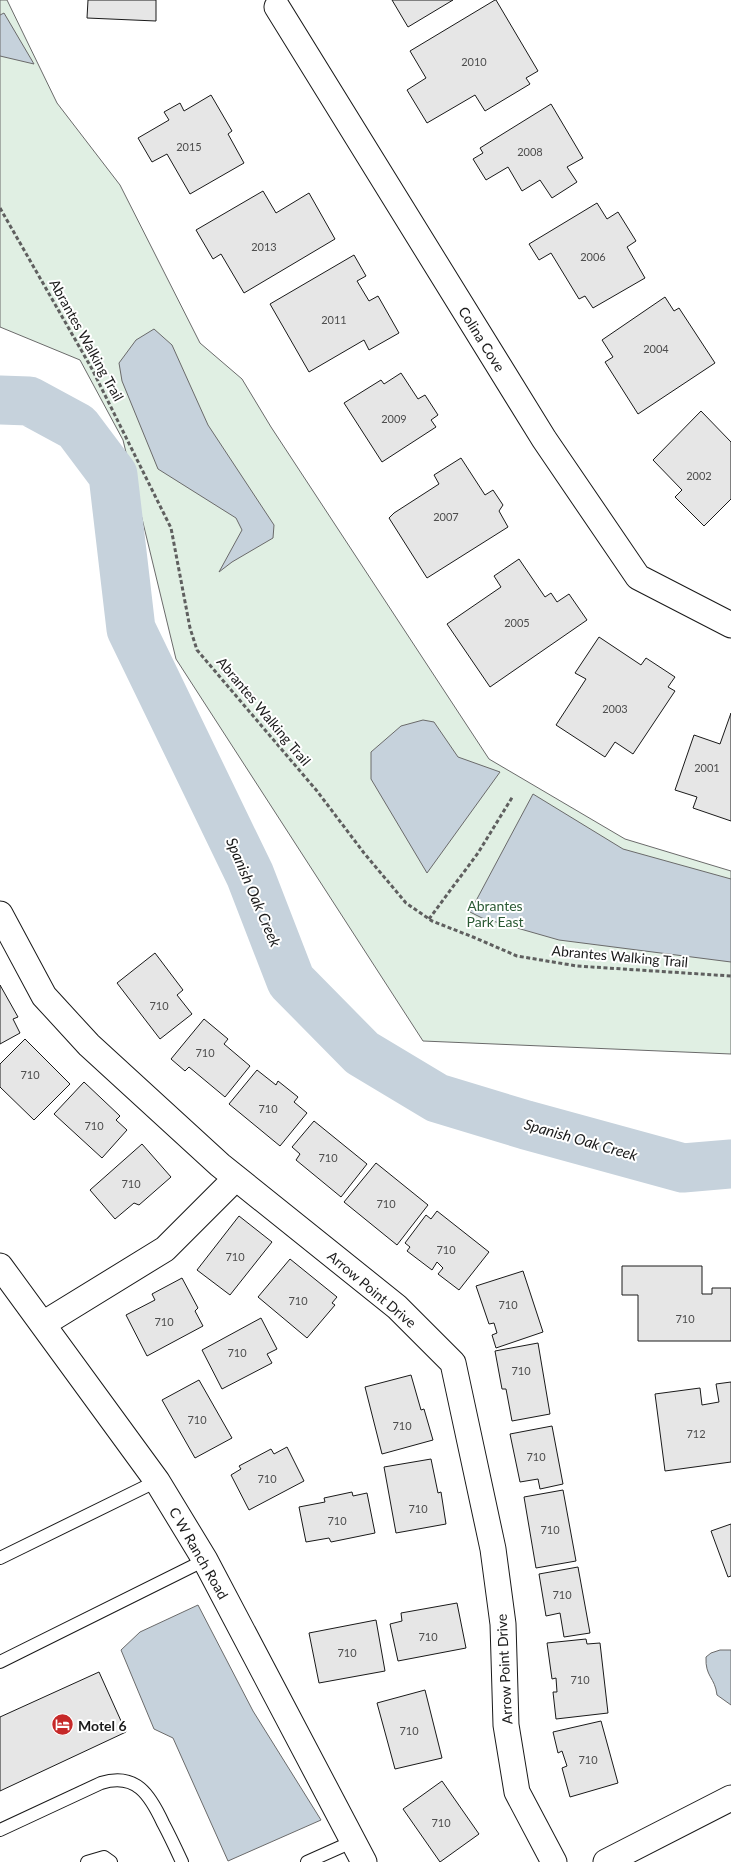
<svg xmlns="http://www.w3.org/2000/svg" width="731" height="1862" font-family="Lato,sans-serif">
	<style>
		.green { fill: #e0efe3; stroke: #6a6a6a }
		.water { fill: #c6d2dc; stroke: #6a6a6a }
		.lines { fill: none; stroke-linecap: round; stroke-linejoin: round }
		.river { stroke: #c6d2dc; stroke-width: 49 }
		.building { fill: #e6e6e6; stroke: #1a1a1a }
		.lane-casing { stroke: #1a1a1a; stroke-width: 14 }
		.street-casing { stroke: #1a1a1a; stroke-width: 27 }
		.path { stroke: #5f5f5f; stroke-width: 3; stroke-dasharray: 4 2.5; stroke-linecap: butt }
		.lane { stroke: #fff; stroke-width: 12 }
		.street { stroke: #fff; stroke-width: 25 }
		.labels { text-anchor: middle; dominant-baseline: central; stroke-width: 4; stroke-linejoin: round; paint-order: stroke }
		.number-label { font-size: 11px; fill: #4d4d4d }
		.street-label { font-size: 14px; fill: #1a1a1a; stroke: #fff }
		.park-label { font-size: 14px; fill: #2b5a34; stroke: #fff }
		.poi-label { font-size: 14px; font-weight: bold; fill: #1a1a1a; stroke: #fff; text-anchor: start }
		.water-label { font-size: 15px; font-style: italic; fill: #1a1a1a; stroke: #fff }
	</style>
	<rect width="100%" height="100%" fill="#fff"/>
	<path class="green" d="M0 0H7L57 103 120 185 200 343 242 379 271 427 489 759 625 839 731 871V1054L423 1041 176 659 123 440 80 360 0 327Z"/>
	<path class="water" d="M4 13 34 64 0 56V15Z
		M154 329 172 345 208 425 274 525 273 538 232 562 219 572 242 530 236 518 158 469 122 381 119 363 136 340Z
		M423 720 434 722 458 757 500 772 427 873 371 779V752L401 726Z
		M533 794 623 849 731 879V962L559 940 482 918 470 912Z
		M198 1605 253 1711 321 1820 228 1861 173 1738 154 1729 121 1650 140 1632Z
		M720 1650H731V1705L717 1695C715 1677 705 1677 706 1657L711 1653Z"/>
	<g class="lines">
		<path class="river" d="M0 400 29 401 77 427 113 475 131 629 250 875 291 981 362 1053 437 1098 526 1125 683 1168 731 1164"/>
	</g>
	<path class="building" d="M88 0H156V21L87 18Z
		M392 0H453L408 27Z
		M495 0H496L538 71 526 78 530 84 485 111 475 95 427 123 407 90 426 78 410 51Z
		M211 95 232 131 228 134 244 163 190 194 167 154 152 162 138 138 169 120 164 112 180 103 184 111Z
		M551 104 583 158 567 167 577 182 552 198 540 180 522 191 508 167 486 180 473 159 483 153 480 148Z
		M263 191 276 213 309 193 335 239 244 293 221 254 213 259 196 230Z
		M597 203 607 219 618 212 636 241 627 247 645 278 593 308 585 296 579 299 551 253 539 260 529 244Z
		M354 255 366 276 357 281 369 301 378 296 399 333 369 350 364 340 309 372 270 304Z
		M665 297 674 311 679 308 715 363 638 414 605 362 613 357 602 340Z
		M401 373 418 399 425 395 438 415 431 420 436 427 382 462 344 403 381 380 384 384Z
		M701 411 731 442V499L704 526 675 497 682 490 653 460Z
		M461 458 485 495 493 490 503 505 499 511 508 527 427 578 389 518 394 513 439 484 434 475Z
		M519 559 545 597 551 593 557 602 569 594 587 620 490 687 447 624 501 587 494 576Z
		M599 637 641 665 646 658 675 677 668 687 675 691 633 754 615 742 605 757 556 725 586 679 575 673Z
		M731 713V821L693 808 697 797 675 790 694 735 720 744Z
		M155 953 183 990 177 995 192 1014 160 1039 117 983Z
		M0 985 18 1017 13 1019 20 1033 0 1044Z
		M204 1019 228 1039 224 1044 250 1066 225 1097 189 1067 185 1071 171 1059Z
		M25 1039 70 1084 34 1120 0 1087V1064Z
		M257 1070 276 1085 278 1081 298 1097 294 1102 307 1113 280 1146 229 1104Z
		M84 1082 120 1116 116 1120 127 1130 102 1158 54 1114Z
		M314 1121 367 1164 341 1197 296 1160 300 1154 292 1147Z
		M142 1144 171 1177 139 1205 134 1203 115 1219 90 1190Z
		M376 1163 428 1205 397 1245 344 1202Z
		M437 1211 489 1252 459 1290 438 1274 443 1268 437 1262 432 1270 407 1251 410 1247 405 1243 426 1215 431 1219Z
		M239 1216 272 1242 230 1295 197 1270Z
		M290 1259 337 1297 332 1303 335 1305 307 1338 258 1297Z
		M622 1266H702V1294H712V1288H731V1341H638V1295H622Z
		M523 1271 543 1332 496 1348 492 1335 497 1333 494 1323 489 1324 476 1286Z
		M182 1278 198 1308 195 1311 203 1326 147 1356 126 1315 155 1300 152 1294Z
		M261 1318 277 1349 267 1354 272 1363 222 1389 202 1350Z
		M538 1343 550 1414 512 1421 506 1389H502L495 1351Z
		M411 1375 421 1410 424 1409 433 1440 382 1454 365 1387Z
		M199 1380 232 1438 195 1458 162 1400Z
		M731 1382V1462L665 1471 655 1394 700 1388 702 1405 719 1402 716 1384Z
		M552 1426 563 1484 540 1489 538 1479 520 1482 510 1434Z
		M287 1447 304 1481 249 1510 231 1475 241 1469 239 1466 271 1449 274 1454Z
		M431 1459 438 1493 441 1492 446 1524 396 1533 384 1467Z
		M563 1490 576 1561 536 1568 524 1497Z
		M352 1492 353 1496 367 1493 375 1533 331 1542 329 1538 306 1542 299 1507 325 1502 324 1498Z
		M731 1524V1576L728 1577 711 1531Z
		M578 1567 590 1633 564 1637 560 1613 546 1616 539 1574Z
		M457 1603 466 1648 398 1661 390 1624 402 1621 401 1613Z
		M376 1620 385 1671 319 1683 309 1633Z
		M586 1639 587 1644 600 1643 608 1713 556 1719 553 1692H557L556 1678 552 1679 547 1643Z
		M99 1672 126 1732 0 1791V1717Z
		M425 1690 442 1758 395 1769 377 1703Z
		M601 1721 618 1783 570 1797 562 1768 567 1766 562 1751 558 1753 553 1732Z
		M442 1781 479 1834 440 1862 403 1809Z"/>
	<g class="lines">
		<defs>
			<path id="lane" d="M0 1558 157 1481
				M0 1662 205 1560
				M0 1830 101 1783C136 1772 150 1795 163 1823 170 1836 176 1849 182 1862
				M87 1862 104 1857 111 1862
				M307 1862 354 1841"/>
			<path id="street" d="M277 7 544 439 638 577 731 625
				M0 914 44 996 89 1045 220 1165 397 1307 453 1363 493 1549 503 1624 506 1725 517 1792 554 1862
				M0 1266 157 1481 205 1560 364 1862
				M43 1324 165 1249 236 1178
				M606 1862 731 1798"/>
		</defs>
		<use href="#lane" class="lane-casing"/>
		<use href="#street" class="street-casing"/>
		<path class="path" d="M0 208 92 369 171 528 190 628 197 650 317 791 364 853 406 903 432 921 473 937 517 956 577 966 731 976
			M429 919 478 853 513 796"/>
		<use href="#lane" class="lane"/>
		<use href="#street" class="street"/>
	</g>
	<defs>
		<symbol id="hotel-disc" viewBox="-11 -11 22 22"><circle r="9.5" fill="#c62828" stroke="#fff"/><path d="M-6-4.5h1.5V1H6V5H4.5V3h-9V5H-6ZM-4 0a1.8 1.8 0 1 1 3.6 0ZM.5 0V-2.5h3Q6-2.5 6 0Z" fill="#fff"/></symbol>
	</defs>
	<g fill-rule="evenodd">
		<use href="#hotel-disc" x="50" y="1712" width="25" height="25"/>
	</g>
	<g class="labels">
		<g class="number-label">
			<text x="474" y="61">2010</text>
			<text x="189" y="146">2015</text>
			<text x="530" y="151">2008</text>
			<text x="264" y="246">2013</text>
			<text x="593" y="256">2006</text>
			<text x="334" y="319">2011</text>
			<text x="656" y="348">2004</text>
			<text x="394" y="418">2009</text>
			<text x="699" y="475">2002</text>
			<text x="446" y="516">2007</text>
			<text x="517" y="622">2005</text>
			<text x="615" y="708">2003</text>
			<text x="707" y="767">2001</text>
			<text x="159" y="1005">710</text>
			<text x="205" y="1052">710</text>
			<text x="30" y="1074">710</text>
			<text x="268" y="1108">710</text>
			<text x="94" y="1125">710</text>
			<text x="328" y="1157">710</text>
			<text x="131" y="1183">710</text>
			<text x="386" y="1203">710</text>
			<text x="446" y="1249">710</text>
			<text x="235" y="1256">710</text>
			<text x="298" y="1300">710</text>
			<text x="508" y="1304">710</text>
			<text x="685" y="1318">710</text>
			<text x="164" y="1321">710</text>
			<text x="237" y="1352">710</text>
			<text x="521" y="1370">710</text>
			<text x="197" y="1419">710</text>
			<text x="402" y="1425">710</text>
			<text x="696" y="1433">712</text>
			<text x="536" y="1456">710</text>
			<text x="267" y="1478">710</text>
			<text x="418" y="1508">710</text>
			<text x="337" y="1520">710</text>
			<text x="550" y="1529">710</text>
			<text x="562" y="1594">710</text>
			<text x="428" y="1636">710</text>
			<text x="347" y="1652">710</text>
			<text x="580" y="1679">710</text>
			<text x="409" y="1730">710</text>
			<text x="588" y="1759">710</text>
			<text x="441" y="1822">710</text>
		</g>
		<g class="street-label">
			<text transform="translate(482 339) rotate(58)">Colina Cove</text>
			<text transform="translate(87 340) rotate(61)">Abrantes Walking Trail</text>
			<text transform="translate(264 711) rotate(50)">Abrantes Walking Trail</text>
			<text transform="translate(620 956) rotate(5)">Abrantes Walking Trail</text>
			<text transform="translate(372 1289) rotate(40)">Arrow Point Drive</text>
			<text transform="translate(199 1553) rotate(60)">C W Ranch Road</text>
			<text transform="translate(504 1669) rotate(-93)">Arrow Point Drive</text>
		</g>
		<g class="park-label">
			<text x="495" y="905">Abrantes<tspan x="495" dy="16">Park East</tspan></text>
		</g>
		<g class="poi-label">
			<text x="78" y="1725">Motel 6</text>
		</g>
		<g class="water-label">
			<text transform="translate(254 892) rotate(67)">Spanish Oak Creek</text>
			<text transform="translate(581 1139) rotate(16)">Spanish Oak Creek</text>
		</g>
	</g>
</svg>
